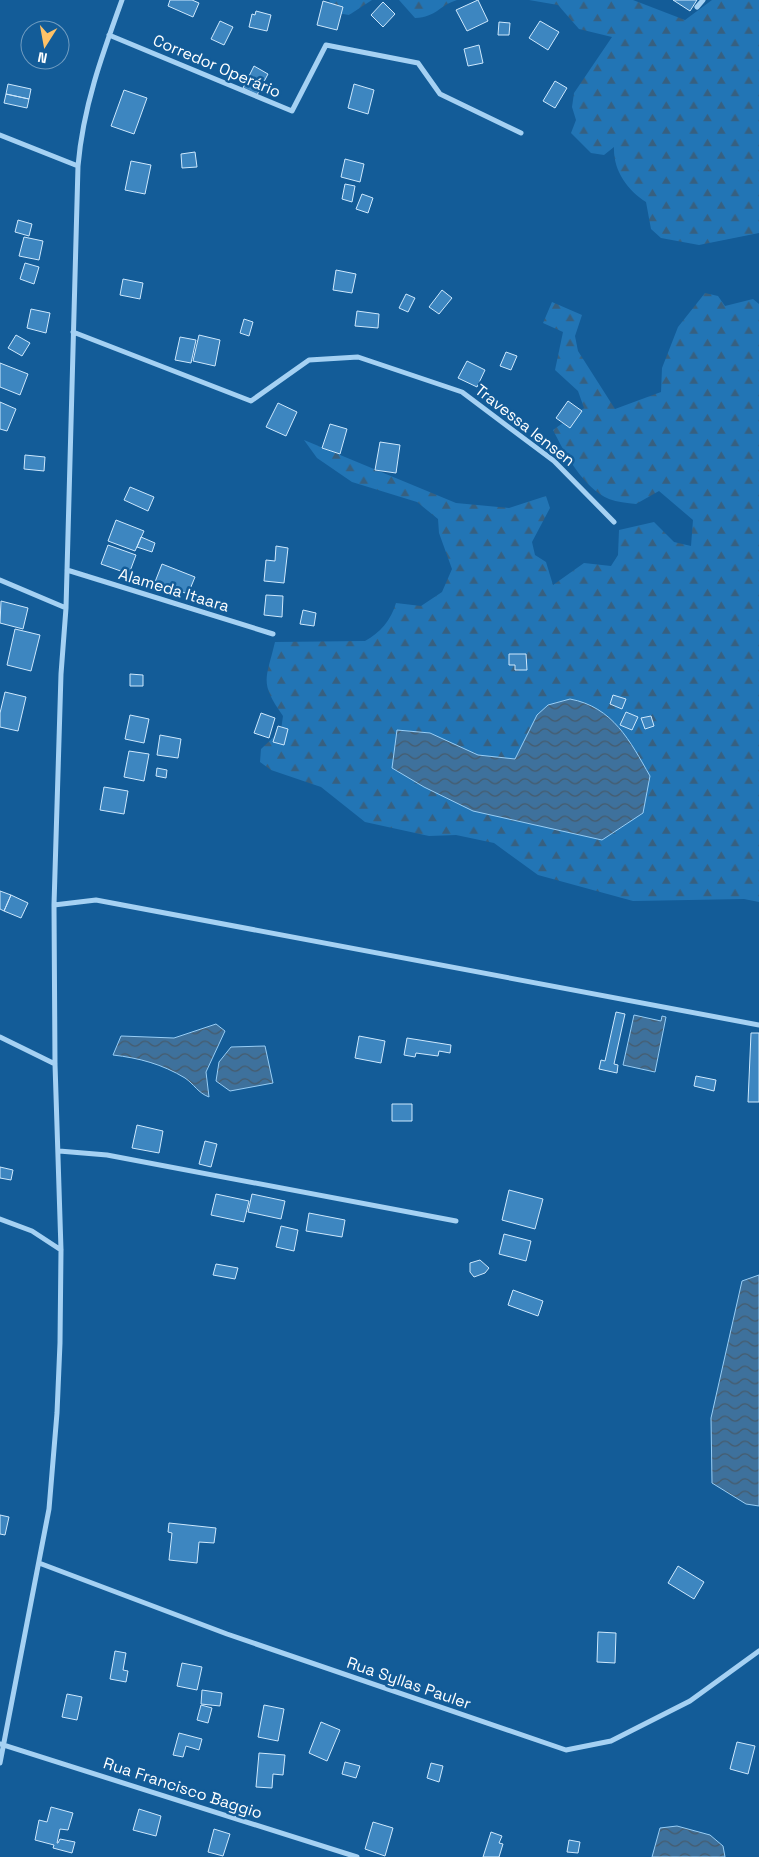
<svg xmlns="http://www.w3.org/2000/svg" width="759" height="1857" font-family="'Space Grotesk',sans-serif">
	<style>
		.forest { fill: url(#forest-firs) }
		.water { fill: url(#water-waves); stroke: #98cef6 }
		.building { fill: #3d86c0; stroke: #cde8fd }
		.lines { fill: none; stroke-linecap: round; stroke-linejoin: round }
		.street { stroke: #a5d1f3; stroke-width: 5 }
		.labels { text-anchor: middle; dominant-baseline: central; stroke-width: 5; stroke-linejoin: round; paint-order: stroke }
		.street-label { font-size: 16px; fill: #fff; stroke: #135c98 }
	</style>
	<defs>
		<pattern id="forest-firs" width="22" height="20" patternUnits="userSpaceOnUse" patternTransform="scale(1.25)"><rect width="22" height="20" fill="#2275b5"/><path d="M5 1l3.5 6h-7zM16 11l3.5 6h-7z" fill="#376080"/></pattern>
		<pattern id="water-waves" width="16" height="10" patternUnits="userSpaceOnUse" patternTransform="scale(1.25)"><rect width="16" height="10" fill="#3e719c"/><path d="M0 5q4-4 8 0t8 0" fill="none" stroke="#465b6c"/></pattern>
	</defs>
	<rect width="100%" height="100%" fill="#135c98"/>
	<path class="forest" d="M329 0H372L349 15 337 13Z
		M399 0H457C438 6 437 17 415 18Z
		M529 0H633L685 20 712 0H759V233L699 245 661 238 651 229 646 202C627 190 613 170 614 147L604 155 591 153 571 133 576 120 572 107 574 93 612 37 579 29 558 5Z
		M705 293 718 296 725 306 753 299 759 304V902L744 899 633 901 538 875 494 843 456 835 429 836 365 822 321 787 271 770 260 762 261 749 281 730 283 716C259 682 266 680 275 642L365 641C380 633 391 620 396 603L421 606 442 592 452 569 439 533 438 519 417 502 352 482 317 458 304 440 456 503 509 508 546 496 550 508 532 542 535 555 546 562 553 585 584 563 611 566 618 555 619 530 654 522 674 542 691 546 693 520 659 491 636 504C627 503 617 502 609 499 584 489 564 452 553 430L584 408 578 391 555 370 563 332 543 323 552 302 582 315 575 336 578 351 615 409 661 392 662 368 678 327Z"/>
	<path class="water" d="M570 699C613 707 630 741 650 776L643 813 602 840 473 811 424 787 392 768 397 730 430 733 478 755 515 759 537 715 548 705Z
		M634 1015 661 1021 662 1016 666 1017 655 1072 623 1065Z
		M216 1024 225 1031 206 1072 209 1097C198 1093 194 1084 185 1078 162 1064 139 1058 113 1055L121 1036 174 1038Z
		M265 1046 273 1083 230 1091 216 1081 219 1062 231 1047Z
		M759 1275V1506L746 1504 712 1483 711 1418 742 1281Z
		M677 1826 710 1835 723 1846 725 1857H652L660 1828Z"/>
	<path class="building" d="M170 0H192L199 3 193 17 168 6Z
		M478 0 488 21 467 31 456 10Z
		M673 0H697L690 11Z
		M323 1 343 7 337 30 317 25Z
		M383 2 395 14 383 27 371 15Z
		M256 11 271 15 267 31 249 27 252 14 255 15Z
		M220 21 233 27 224 45 211 39Z
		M540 21 559 32 548 50 529 38Z
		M499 22 510 23 509 35H498Z
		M479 45 483 63 468 66 464 49Z
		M254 66 268 74 257 95 243 88Z
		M555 81 567 88 555 108 543 101Z
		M8 84 31 89 29 99 6 94Z
		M354 84 374 90 368 114 348 108Z
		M124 90 147 98 134 134 111 126Z
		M6 94 29 99 27 108 4 103Z
		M195 152 197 167 182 168 181 154Z
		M345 159 364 164 360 182 341 177Z
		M131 161 151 165 145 194 125 190Z
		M345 184 355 186 352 202 342 199Z
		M362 194 373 198 368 213 356 209Z
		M18 220 32 224 29 236 15 232Z
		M24 237 43 241 39 260 19 256Z
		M25 263 39 267 34 284 20 279Z
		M336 270 356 274 352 293 333 290Z
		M123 279 143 283 140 299 120 295Z
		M442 290 452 298 439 314 429 307Z
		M406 294 415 298 408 312 399 308Z
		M31 309 50 313 46 333 27 328Z
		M357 311 379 314 378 328 355 326Z
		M244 319 253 322 249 336 240 333Z
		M16 335 30 343 22 356 8 348Z
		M199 335 220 340 215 366 193 361Z
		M180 337 196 340 191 363 175 360Z
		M506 352 517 356 511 370 500 366Z
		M467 361 485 370 477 387 458 378Z
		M0 363 28 374 20 395 0 387Z
		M568 401 582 411 570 428 556 418Z
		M0 402 16 409 7 431 0 429Z
		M278 403 297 412 286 436 266 427Z
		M330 424 347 429 340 454 322 448Z
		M380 442 400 445 396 473 375 470Z
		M25 455 45 457 44 471 24 469Z
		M130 487 154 497 148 511 124 500Z
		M116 520 144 531 135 551 108 541Z
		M141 537 155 543 152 552 137 547Z
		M108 545 136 555 129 574 101 564Z
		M276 546 288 548 284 583 264 581 266 560 275 561Z
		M162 564 195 577 188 594 155 582Z
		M266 595 283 596 282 617 264 615Z
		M1 601 28 608 23 629 0 623Z
		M303 610 316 613 314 626 300 624Z
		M15 629 40 635 31 671 7 665Z
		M509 654H526L527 670H515V665H509Z
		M130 674 143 675V686H130Z
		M5 692 26 697 18 731 0 727V713Z
		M613 695 626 699 622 709 610 704Z
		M626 712 638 717 632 730 620 725Z
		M261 713 275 718 269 738 254 733Z
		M130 715 149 719 144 743 125 739Z
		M651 716 654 726 645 729 641 718Z
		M278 726 288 729 284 745 273 742Z
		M160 735 181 739 178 758 157 755Z
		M129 751 149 754 144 781 124 777Z
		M157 768 167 770 166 778 156 776Z
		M104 787 128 791 124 814 100 810Z
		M0 891 11 895 4 911 0 909Z
		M11 895 28 903 21 918 4 911Z
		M616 1012 625 1014 614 1064 618 1065 617 1073 599 1069 601 1060 605 1061Z
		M751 1033H759V1102H748Z
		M359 1036 385 1041 381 1063 355 1058Z
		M407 1038 451 1045 450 1053 439 1051 438 1056 416 1053 415 1057 404 1055Z
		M696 1076 716 1080 714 1091 694 1086Z
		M392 1104H412V1121H392Z
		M137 1125 163 1131 159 1153 132 1148Z
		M205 1141 217 1144 211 1167 199 1164Z
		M0 1167 13 1170 11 1180 0 1178Z
		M509 1190 543 1199 535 1229 502 1220Z
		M216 1194 249 1201 244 1222 211 1215Z
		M252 1194 285 1201 281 1219 248 1212Z
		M309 1213 345 1220 342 1237 306 1231Z
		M281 1226 298 1230 294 1251 276 1247Z
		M504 1234 531 1241 526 1261 499 1254Z
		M480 1260 489 1268 485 1273 474 1277 470 1272V1263Z
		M216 1264 238 1268 235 1279 213 1275Z
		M513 1290 543 1301 538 1316 508 1305Z
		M0 1515 9 1517 5 1535 0 1534Z
		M169 1523 216 1528 214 1543 199 1542 197 1563 169 1560 172 1533 168 1532Z
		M678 1566 704 1582 694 1599 668 1583Z
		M598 1632 616 1633 615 1663 597 1662Z
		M115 1651 126 1653 123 1670 128 1671 126 1682 110 1679Z
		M182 1663 202 1667 197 1690 177 1686Z
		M202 1690 222 1693 220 1706 201 1704Z
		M67 1694 82 1697 77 1720 62 1717Z
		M201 1705 212 1708 208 1723 197 1720Z
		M264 1705 284 1709 278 1741 258 1737Z
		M321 1722 340 1730 327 1761 309 1753Z
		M179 1733 202 1739 199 1750 186 1746 183 1757 173 1755Z
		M737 1742 755 1746 748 1774 730 1769Z
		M259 1753 285 1755 283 1775 273 1774 272 1788 256 1787Z
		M345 1762 360 1766 356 1778 342 1774Z
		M431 1763 443 1766 439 1782 427 1778Z
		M51 1807 73 1813 68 1830 60 1829 57 1843H58L60 1839 75 1842 72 1853 53 1848 54 1845 35 1840 39 1820 47 1822Z
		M139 1809 161 1816 156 1836 133 1830Z
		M373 1822 393 1828 385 1856 365 1849Z
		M214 1829 230 1834 223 1856 208 1852Z
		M491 1832 502 1836 499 1843 503 1844 499 1857H483Z
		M569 1840 580 1842 578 1853 567 1852Z"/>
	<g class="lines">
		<path class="street" d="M697 7 703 0
			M109 35 292 111 326 45 418 63 440 94 521 133
			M0 135 78 166
			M73 332 251 401 309 360 358 357 462 392 554 461 614 522
			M67 570 273 634
			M0 580 66 608
			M54 905 96 900 759 1025
			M0 1037 55 1064
			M59 1151 107 1155 456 1221
			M0 1219 32 1231 61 1250
			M39 1563 227 1634 566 1750 611 1741 690 1701 759 1651
			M0 1744 357 1857
			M0 1763 49 1509 57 1413 60 1343 61 1250 55 1064 54 905 61 674 66 608 78 166C83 107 102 55 122 0"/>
	</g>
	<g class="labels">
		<g class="street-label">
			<text transform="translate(217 66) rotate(23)">Corredor Operário</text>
			<text transform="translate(525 425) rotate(38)">Travessa Iensen</text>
			<text transform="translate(174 590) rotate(17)">Alameda Itaara</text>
			<text transform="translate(409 1683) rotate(19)">Rua Syllas Pauler</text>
			<text transform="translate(183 1788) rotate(18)">Rua Francisco Baggio</text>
		</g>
	</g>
	<g transform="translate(45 45) rotate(191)"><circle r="24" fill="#135c98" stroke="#719dc1"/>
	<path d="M0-4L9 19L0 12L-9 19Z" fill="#ffc267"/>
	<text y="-8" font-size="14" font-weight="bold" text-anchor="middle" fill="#ffffff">N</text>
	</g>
</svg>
